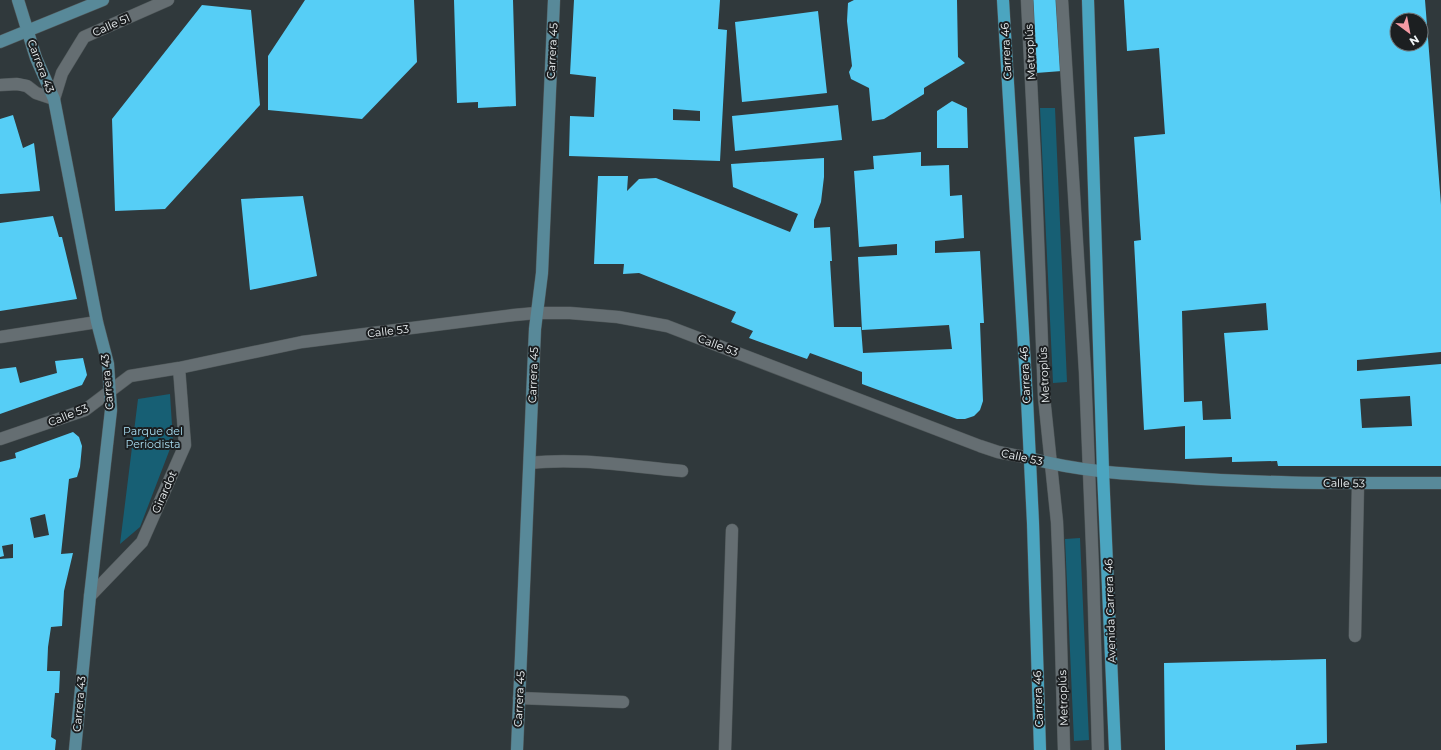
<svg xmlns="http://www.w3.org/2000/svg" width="1441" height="750" font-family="Montserrat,sans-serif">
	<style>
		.green { fill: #175f74 }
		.building { fill: #56cef6; fill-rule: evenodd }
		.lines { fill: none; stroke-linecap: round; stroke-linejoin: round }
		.lane-casing { stroke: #50585a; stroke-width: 13 }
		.street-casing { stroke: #50585a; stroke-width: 13 }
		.secondary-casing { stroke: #50585a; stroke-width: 13 }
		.primary-casing { stroke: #50585a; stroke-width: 13 }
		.lane { stroke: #656e72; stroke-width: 12 }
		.street { stroke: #656e72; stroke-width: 12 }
		.secondary { stroke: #588999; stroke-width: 12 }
		.primary { stroke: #4ba5c0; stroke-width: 12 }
		.labels { text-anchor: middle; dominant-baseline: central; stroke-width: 4; stroke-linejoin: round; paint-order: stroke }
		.street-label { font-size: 11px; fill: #f1f6f8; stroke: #1c1f21 }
		.park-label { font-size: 11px; fill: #aadef2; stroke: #1c1f21 }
	</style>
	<rect width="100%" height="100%" fill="#30393c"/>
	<path class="green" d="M1040 108H1055L1067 382 1053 383Z
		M170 394 173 441 140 527 120 544 138 399Z
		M1080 538 1089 740 1074 741 1065 539Z"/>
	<path class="building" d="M305 0H414L417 62 362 119 268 110V56Z
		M454 0H513L516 106 478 108V102L457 103Z
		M574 0H720L718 29 727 30 720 161 569 156 570 116 594 117 596 77 570 74ZM673 109 700 111V121L673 120Z
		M854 0H957L958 57 965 63 924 88V94L884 119 872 121 869 88 851 79 849 72 852 66 847 21 848 3Z
		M1032 0H1057L1062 71 1036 73Z
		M1124 0H1425L1441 205V352L1357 360V371L1441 364V466H1278L1277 461 1232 462V457L1185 459V426L1144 430 1134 241 1141 240 1134 137 1165 134 1159 48 1127 51ZM1397 20H1421V44H1397ZM1266 303 1268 330 1224 333 1231 419 1203 420 1202 401 1184 402 1182 311ZM1410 396 1412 426 1362 428 1360 399Z
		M202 5 251 10 260 105 165 209 115 211 112 119Z
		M818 11 827 93 742 102 735 22Z
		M952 101 967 108 968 148H937V111Z
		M838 105 842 140 735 151 732 116Z
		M13 115 23 148 34 143 40 191 0 194V119Z
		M921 152V166L949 165 950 196 962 195 964 238 935 241V253L980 251 984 323H980L983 401 980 410 974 416 965 419H957L862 384V372L810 353 807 359 749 338 753 331 731 322 736 312 639 273 623 274 624 264H594L598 176H628L627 191 639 179 656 178 790 232 798 214 733 187 731 164 824 158V177L821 202 814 220V228L830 227 832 261H830L834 327H861L863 353 952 349 949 325 862 330 858 257 897 255V244L859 247 854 171 874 169 873 156Z
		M303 196 317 276 250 290 241 199Z
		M53 216 59 237H62L77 299 0 311V223Z
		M83 358 87 375 82 385 0 414V369L16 367 20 383 57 373 55 361Z
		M73 432 79 437 82 446 80 467 77 477 69 479 61 554 73 553 64 591 62 626 51 627 48 647 47 671H60L59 693H55L51 737 56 740 55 750H0V559L13 558V544L2 546 4 556 0 557V462L16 458 15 453ZM45 514 49 535 34 538 30 518Z
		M1326 659 1327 743 1296 745V750H1165L1164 663Z"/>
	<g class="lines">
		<defs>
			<path id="lane" d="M1027 0 1035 160 1044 397 1057 522 1059 571 1064 750
				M1062 0 1085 372 1093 571 1098 750
				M0 337 97 322
				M530 463C579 457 633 467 682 471
				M1355 636 1358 483
				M519 698 623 702
				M725 750 732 530"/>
			<path id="street" d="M0 85 17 84 27 86 36 93 54 99 62 73 84 37 168 0
				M0 439 85 410 130 376 179 368 302 342 514 315 536 313H570L618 317 667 326 980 446 998 452 1029 458
				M90 596 142 542 185 445 179 368"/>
			<path id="secondary" d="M18 0 36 58 54 99 97 322 108 364 111 410 90 596 75 750
				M0 42 103 0
				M1029 458C1077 471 1125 474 1174 477 1262 484 1352 483 1441 483
				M517 750 535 329 542 273 554 0"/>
			<path id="primary" d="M1003 0 1027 399 1033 523 1040 750
				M1088 0 1103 471 1115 750"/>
		</defs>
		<use href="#lane" class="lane-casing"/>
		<use href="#street" class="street-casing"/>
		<use href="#secondary" class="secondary-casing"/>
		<use href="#primary" class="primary-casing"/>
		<use href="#lane" class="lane"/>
		<use href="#street" class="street"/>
		<use href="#secondary" class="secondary"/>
		<use href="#primary" class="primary"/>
	</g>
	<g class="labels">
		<g class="street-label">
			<text transform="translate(111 25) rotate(-24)">Calle 51</text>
			<text transform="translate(552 51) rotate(-87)">Carrera 45</text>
			<text transform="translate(1006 51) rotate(-93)">Carrera 46</text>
			<text transform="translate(1030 52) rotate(-93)">Metroplús</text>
			<text transform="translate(41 66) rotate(69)">Carrera 43</text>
			<text transform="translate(388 331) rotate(-7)">Calle 53</text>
			<text transform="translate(718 345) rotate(21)">Calle 53</text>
			<text transform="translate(533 375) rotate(-88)">Carrera 45</text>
			<text transform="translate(1025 375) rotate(-93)">Carrera 46</text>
			<text transform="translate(1044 375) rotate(-93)">Metroplús</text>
			<text transform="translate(107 382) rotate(-95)">Carrera 43</text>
			<text transform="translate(68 415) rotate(-22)">Calle 53</text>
			<text transform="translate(1022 457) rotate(12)">Calle 53</text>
			<text transform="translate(1344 483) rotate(1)">Calle 53</text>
			<text transform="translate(164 492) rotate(-66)">Girardot</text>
			<text transform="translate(1110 611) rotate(-92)">Avenida Carrera 46</text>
			<text transform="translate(1063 698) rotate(-92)">Metroplús</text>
			<text transform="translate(519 699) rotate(-87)">Carrera 45</text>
			<text transform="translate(1038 699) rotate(-92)">Carrera 46</text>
			<text transform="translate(79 704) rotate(-85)">Carrera 43</text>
		</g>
		<g class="park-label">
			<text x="153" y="431">Parque del<tspan x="153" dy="13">Periodista</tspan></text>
		</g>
	</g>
	<g transform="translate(1409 32) rotate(148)"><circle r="19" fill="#1c1f21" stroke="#717577"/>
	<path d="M0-3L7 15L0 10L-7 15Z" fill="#f49aa4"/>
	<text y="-6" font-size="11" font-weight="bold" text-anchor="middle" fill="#f1f6f8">N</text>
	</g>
</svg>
